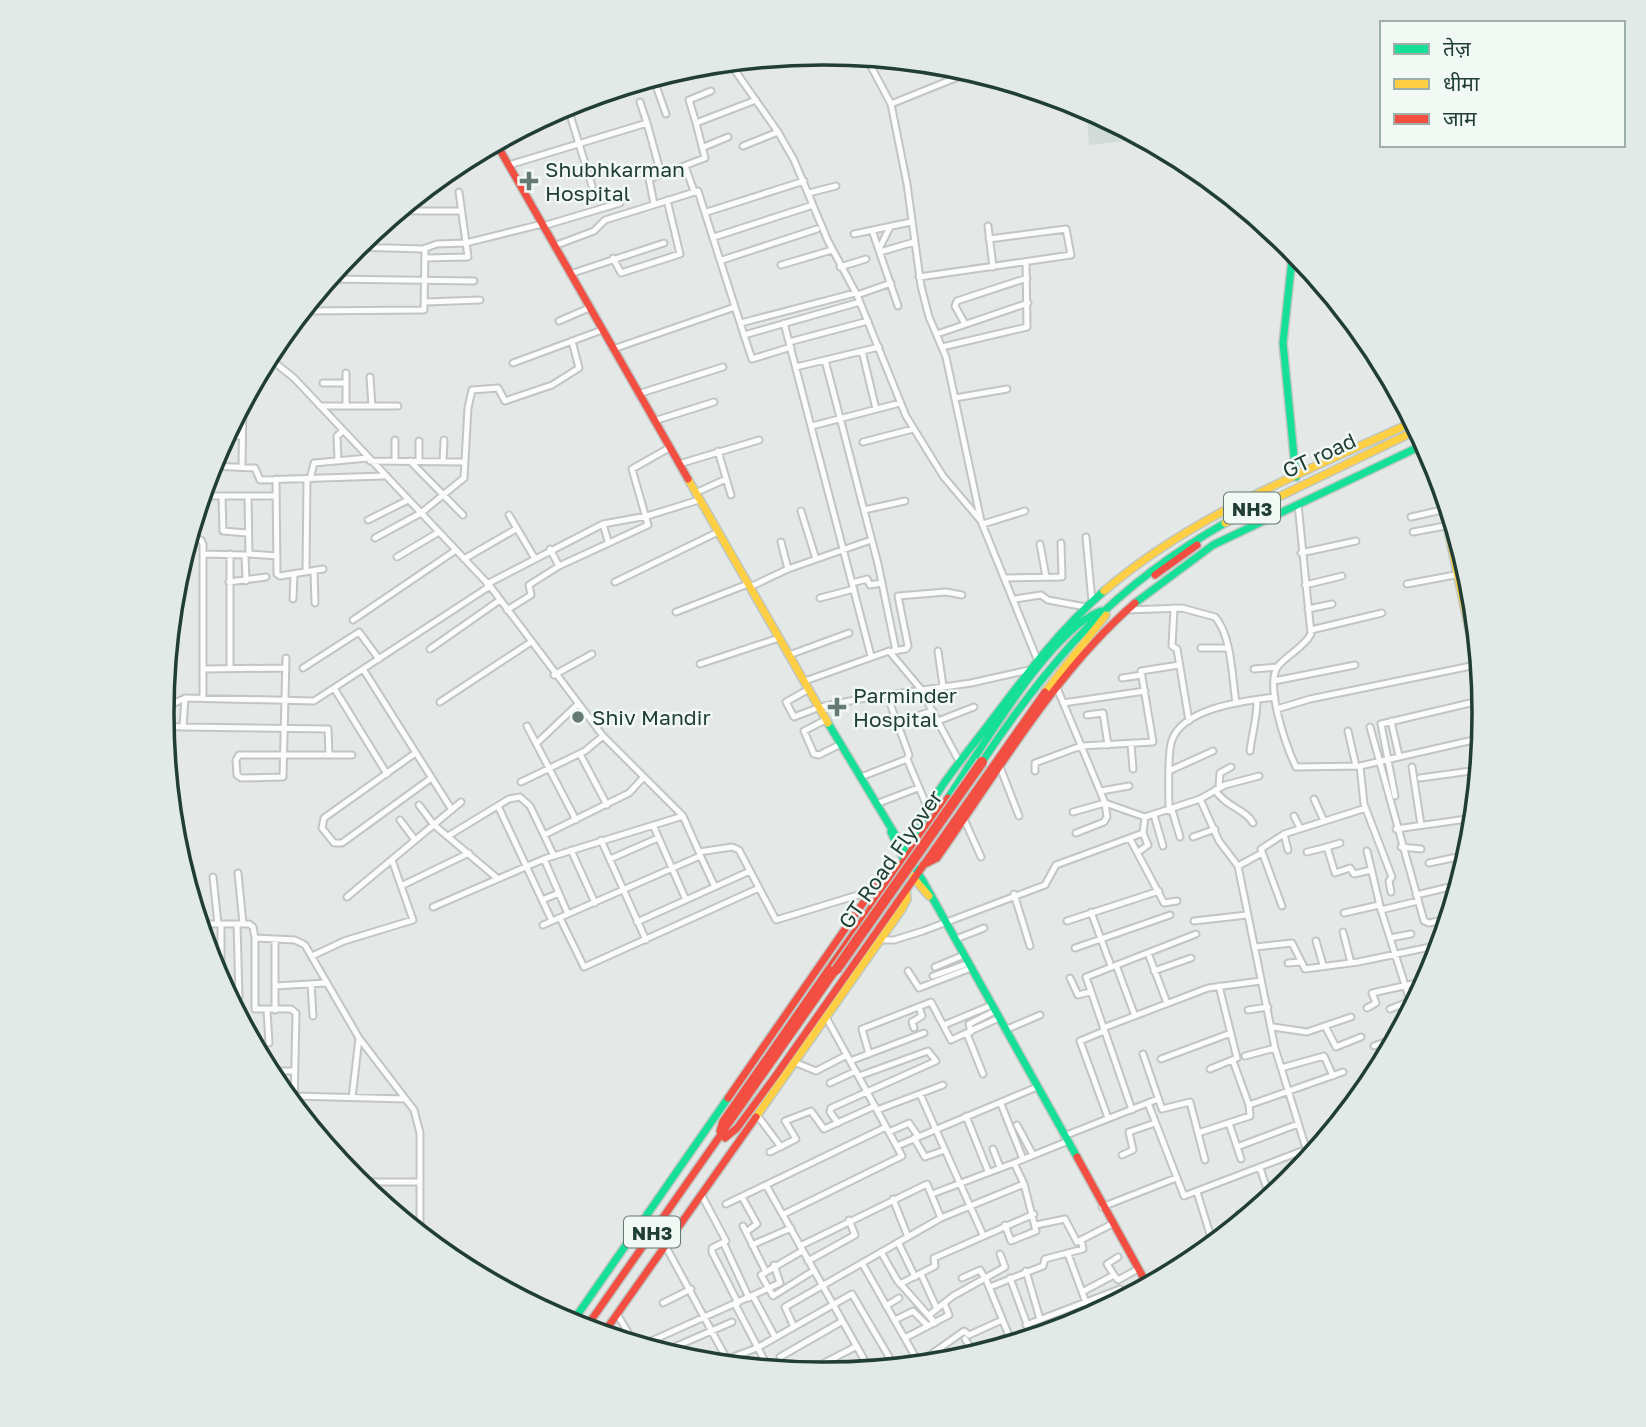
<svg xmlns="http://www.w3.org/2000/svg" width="1646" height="1427" font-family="'Golos Text','Noto Sans Devanagari',sans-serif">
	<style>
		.built { fill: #d1dbd7 }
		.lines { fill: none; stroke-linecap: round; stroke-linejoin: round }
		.street-casing { stroke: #c1c6c4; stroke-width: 9 }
		.fast-casing { stroke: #bfc7c4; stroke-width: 10 }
		.slow-casing { stroke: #bfc7c4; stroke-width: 10 }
		.jam-casing { stroke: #bfc7c4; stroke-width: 10 }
		.street { stroke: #fbfcfb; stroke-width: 5 }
		.fast { stroke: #16e098; stroke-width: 7 }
		.slow { stroke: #ffcf43; stroke-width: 7 }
		.jam { stroke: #f24e42; stroke-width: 7 }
		.jam-bridge-casing { stroke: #bcc5c3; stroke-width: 13; stroke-linecap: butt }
		.jam-bridge { stroke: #f24e42; stroke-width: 10 }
		.poi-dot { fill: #657a74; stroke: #f2f9f5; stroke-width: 2.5 }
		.labels { text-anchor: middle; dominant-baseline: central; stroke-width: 5; stroke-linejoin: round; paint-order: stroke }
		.shield { fill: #f2f9f5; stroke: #60766f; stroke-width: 2 }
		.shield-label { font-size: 19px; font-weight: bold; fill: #213e36 }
		.poi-label { font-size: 21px; fill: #213e36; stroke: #f2f9f5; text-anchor: start }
		.street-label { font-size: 21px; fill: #213e36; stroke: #f2f9f5 }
		.rim { fill: none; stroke: #213e36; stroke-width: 3.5 }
	</style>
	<rect width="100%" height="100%" fill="#e4e9e7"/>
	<path class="built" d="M1086 108 1143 139 1089 145Z"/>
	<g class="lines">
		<defs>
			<path id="street" d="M866 57 891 104 907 184 921 286 929 317 946 357 981 521
				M729 62 778 132 794 160 828 241 857 295 906 416 943 476 981 521 1037 659
				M676 71 687 76 713 63
				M658 76 654 80 666 114
				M1059 98 1060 104
				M640 102 647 123
				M570 103 575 101
				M891 104 958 77 964 69
				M567 105 592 186
				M696 123 689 100 711 91
				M743 146 778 132
				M704 147 728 137
				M509 165 647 123 661 174
				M685 166 694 191
				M809 193 836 186
				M654 204 649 179 705 158 696 123 756 100
				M398 211H461
				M707 212 804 181
				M543 226 620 203
				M988 226 993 267
				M872 230 898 306
				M372 233V247
				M854 234 911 222
				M714 237 810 206
				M554 246 594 231 605 220 698 191 735 307
				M355 247 423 249 437 244 466 243 542 224
				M879 249 890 227
				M880 252 914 242
				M425 258 468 257 459 192
				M613 258 621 273 680 254 667 200
				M722 260 817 229
				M781 265 832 250
				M840 267 866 259
				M570 274 664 243
				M919 277 1071 255 1066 229 989 239
				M329 279 474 281
				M857 295 891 283
				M426 302 480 300
				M303 311 424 310 425 248
				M559 321 589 308
				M741 323 855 293
				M784 323 871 656
				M965 324 955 306 957 301 1027 278
				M937 334 1028 303
				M789 342 868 321
				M791 347 752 359 744 335 860 302
				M942 347 1027 327 1026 263
				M613 349 735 307 744 335
				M862 351 876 409
				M268 357 294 378 490 586 603 736 683 816 699 852 732 847 739 850 776 920 871 891
				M825 360 878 564 896 651
				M513 363 602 330
				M796 367 879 347
				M346 373V406
				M370 377 372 406
				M323 383H346
				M638 394 723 367
				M955 398 1007 389
				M320 406H398
				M654 421 714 402
				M812 426 900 403
				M226 436H242
				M395 440V461
				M863 442 913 429
				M718 451 731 495
				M338 461 337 436 343 431
				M370 461 465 462
				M410 461 463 515
				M419 461V441
				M443 462 444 440
				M679 464 759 440
				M211 466 255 468 260 480 384 476
				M242 467 243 403
				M276 479 277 574 280 576 323 569
				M310 479 314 463 368 458
				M695 493 726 479
				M202 496H276
				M222 496 223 531 247 533
				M248 496 249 554 277 556
				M1298 504 1311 634C1304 647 1289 654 1279 665 1263 683 1287 748 1296 767L1360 766 1482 738
				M864 510 905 501
				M801 511 816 559
				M509 515 534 557
				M1411 517 1442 510
				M368 520 408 500
				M603 524 608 541
				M983 524 1025 511
				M1413 532 1445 526
				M1086 537 1092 601
				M375 538 421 513 464 478 468 408 472 390 498 388 505 401 552 385 579 368 572 341
				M188 539 201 540 203 544V698
				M781 542 788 569
				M1040 544 1046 577
				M550 549 559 566 648 525 632 469 669 448
				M1301 553 1356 541
				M203 554 245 555 246 581
				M230 554V668
				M397 557 439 532
				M464 559 516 529
				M314 571 315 603
				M306 572 307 479
				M1006 578 1062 577 1061 543
				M229 582 266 577
				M615 582 718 532
				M852 583 867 579 870 585 882 583
				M487 584 603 524 647 516 699 500
				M1407 584 1455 575
				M1305 585 1342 576
				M750 587 788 569 871 540
				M820 598 854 589
				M293 599 294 574
				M1015 599 1041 595 1048 600 1086 607
				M1174 608 1172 646 1177 649 1189 721
				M1308 609 1332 604
				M507 610 531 595 529 585 559 566
				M1127 610 1182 608 1215 617C1232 636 1232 678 1236 703
				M676 612 748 584
				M353 620 456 550
				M1311 630 1382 613
				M1201 648H1227
				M430 649 500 600
				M893 651 906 649 908 646 898 596 946 592 962 595
				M938 651 943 686
				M789 655 849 633
				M286 658 283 777 241 778 237 775 236 760 239 755H352
				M700 664 779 638
				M303 668 359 632 379 659
				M203 669 286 668
				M363 669 452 810
				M1254 669 1277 667
				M554 675 592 654
				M1122 678 1142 675
				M805 681 889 651 920 688 960 763
				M1274 681 1355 665
				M334 688 387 774
				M1057 688 1105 803 1145 817 1200 799 1219 841 1238 866 1275 1048 1309 1158
				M809 689 786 702 794 717 820 707 860 699 971 683 1029 670
				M440 702 531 642
				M1063 703 1145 691
				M891 706 909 755 907 759 929 811
				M162 709 185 698
				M1277 709 1310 699 1476 665
				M1087 715 1103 713 1108 745
				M827 719 804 731 814 754 819 755 841 744
				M938 721 974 707
				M1391 721 1399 756
				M897 722 933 711
				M163 726 183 727
				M527 726 576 820
				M1370 727 1424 921 1429 923 1448 919
				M1348 731 1356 766
				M537 743 577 705
				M1131 744 1133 769
				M1250 751C1252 733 1257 719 1257 701
				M414 754 324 818 322 828 334 843H342L430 779
				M580 754 607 805
				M329 755 328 729 183 727 185 698 314 701 490 586
				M1360 766 1364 804 1392 877 1389 881 1391 892
				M1000 767 1019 816
				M1412 767 1421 825
				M1171 770 1213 751
				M1035 771V763L1081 746 1153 742 1141 671 1179 665
				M861 777 907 759
				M1420 778 1478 770
				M521 782 585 751 603 736
				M1219 787 1220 773 1231 767
				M1215 790C1226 807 1247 810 1253 823
				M1101 791 1129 786
				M1395 796 1381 724 1483 700
				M1200 799 1225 785 1259 776
				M1314 799 1324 821
				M876 804 918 788
				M419 805 434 825 497 878
				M498 806 552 921
				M1172 810 1180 837
				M1169 811C1169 796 1167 752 1172 740 1184 707 1246 701 1275 697
				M1073 812 1105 803 1107 817 1104 822 1076 833
				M1154 815 1163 846
				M1294 816 1300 828
				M964 819 981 857
				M400 820 415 840
				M653 825 686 900
				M1396 829 1474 818
				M1284 834 1366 808
				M544 835 629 793 643 778
				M448 836 509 799 520 797 530 806 554 856
				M1193 837 1215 829
				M1130 839 1164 903 1177 901
				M601 840 646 940
				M1327 847 1340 843
				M1401 847 1421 849
				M571 850 595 903
				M1141 850 1148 845 1143 833 1145 817
				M1367 851 1381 910 1412 1007
				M1307 852 1327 847 1335 873 1350 868 1354 874 1371 870
				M700 855 715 887
				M544 859 568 914
				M610 859 658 838
				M1429 863 1467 855
				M1238 866 1262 853
				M238 873 243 924
				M213 877 218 924
				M401 886 469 853
				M1014 894 1030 946
				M1416 895 1458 885
				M347 897 461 802
				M542 900 559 893
				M1282 906 1261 849 1284 834 1288 850
				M433 907 544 859 683 816
				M1381 910 1418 901
				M1091 912 1111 966
				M1344 913 1379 905
				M560 918 584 967 759 888
				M1067 921 1159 891
				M1194 921 1247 915
				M637 922 750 871
				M200 924H249L253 927 255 938 295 940 305 945 359 1038 414 1110 420 1133V1233
				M221 924V983
				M237 924 239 997
				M543 925 700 856
				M1343 932 1351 963
				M203 937V924
				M255 938V1009H291L296 1013 294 1106
				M1390 938 1411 934
				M275 939V1010
				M956 939 984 928
				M880 940H894L923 931 1045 885 1056 865 1143 833
				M1316 941 1323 965
				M1255 947 1292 943 1305 969 1358 962 1440 945
				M1075 948 1170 915
				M1148 953 1167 1003
				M312 956 344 941 413 920 392 860
				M1288 963 1301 962
				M1116 965 1135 1016
				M935 967 964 955
				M908 971 919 988 971 968
				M1154 971 1191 958
				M933 976 969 963
				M1070 978 1078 995 1090 992
				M311 984 313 1016
				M275 986 326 983
				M1367 1008 1376 1003 1372 993 1426 981
				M1390 1009 1416 999
				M267 1010 269 1043
				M1248 1010 1268 1007
				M944 1025 992 1005
				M1325 1026 1336 1047 1361 1037
				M1273 1027 1307 1032 1351 1017
				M914 1028 912 1022 922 1016 919 1007
				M1103 1028 1208 988 1261 981
				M1005 1030 1040 1015
				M1104 1031 1080 1041 1108 1118
				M971 1032 969 1024 995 1011
				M967 1034 983 1074
				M1374 1046 1396 1038
				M869 1054 862 1029 931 1002 951 1040 999 1018
				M1143 1054 1162 1109 1190 1102 1205 1160
				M1245 1056 1275 1048
				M1161 1059 1231 1033
				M850 1061 924 1033
				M1233 1061 1249 1105 1343 1072
				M794 1062 816 1071 847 1055
				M1281 1068 1324 1056 1333 1076
				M1210 1069 1237 1058 1219 986
				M268 1071H295
				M830 1083 856 1071
				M920 1094 983 1235
				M294 1096 405 1099
				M352 1098 359 1038
				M1148 1103 1184 1196 1307 1149
				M1001 1104 1023 1159
				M877 1110 943 1085
				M1132 1110 1086 977 1196 934
				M757 1115 781 1147
				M966 1116 988 1171
				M838 1123 830 1112 831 1108 936 1061 928 1051 859 1076
				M1229 1123 1241 1159
				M1017 1125 1033 1155
				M889 1132 909 1123 918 1136
				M1198 1133 1250 1116 1249 1105
				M1064 1136 1158 1099
				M914 1138 925 1157 945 1150
				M897 1146 1037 1087
				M1237 1147 1298 1124
				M993 1149 1000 1167
				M770 1152 796 1139 785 1121 811 1111 824 1129 875 1106
				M1122 1155 1133 1150 1129 1132 1155 1123
				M1260 1168 1270 1198
				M357 1182H420
				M766 1185 870 1370
				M1197 1192 1213 1244
				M701 1194 726 1241 712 1248V1252L738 1303
				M932 1194 1014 1163
				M742 1197 757 1224 746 1232
				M893 1199 908 1237
				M726 1204 886 1127
				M1102 1207 1176 1178
				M784 1214 902 1156 826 1017
				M1239 1214 1241 1221
				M1005 1225 1011 1241 1036 1231 1024 1184
				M1036 1225 1065 1219 1077 1242 1112 1224
				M743 1226 765 1270
				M898 1242 915 1277
				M724 1244 749 1298
				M665 1245 730 1365
				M752 1245 791 1228
				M800 1246 927 1184 941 1218
				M802 1251 761 1275 773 1296 813 1271
				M881 1252 897 1280 935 1323
				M1068 1254 1091 1316
				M808 1261 855 1235 849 1220
				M862 1263 920 1365
				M1026 1271 1040 1319
				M921 1274 937 1309
				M1114 1275 1107 1264 1118 1257
				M985 1277 1012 1343
				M962 1278 980 1270 984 1277
				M1010 1278 1031 1335
				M900 1284 935 1266 934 1258 1034 1214
				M990 1287 1043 1266 1045 1259 1083 1249 1081 1240
				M1082 1292 1114 1275 1118 1280 1138 1269
				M753 1296 775 1337
				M663 1303 691 1289
				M735 1304 769 1369
				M886 1306 899 1298
				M617 1314 635 1344
				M929 1315 953 1296 1005 1267 1000 1254
				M895 1320 913 1311 928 1326
				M793 1325 785 1307 941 1218 1024 1184 1014 1163 1066 1142
				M1026 1325 1120 1289
				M905 1338 949 1315 944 1303
				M965 1339 974 1353 1009 1336
				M1012 1343 1064 1322
				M640 1346 780 1283 774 1265
				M940 1350 948 1362
				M663 1352 732 1322
				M780 1357 841 1322
				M919 1363 964 1331 969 1335 1002 1320
				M714 1364 757 1348 852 1294 895 1367
				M805 1373 855 1347"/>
			<path id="fast" d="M1293 249 1283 343 1296 477
				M1135 603 1213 545 1425 444
				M828 723 923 881 1077 1157
				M982 762C1053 656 1113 587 1225 523
				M948 798C981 750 1049 630 1101 611
				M891 832 905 862
				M914 847C923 804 956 767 982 733 1020 683 1056 633 1104 591
				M571 1324 728 1098"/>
			<path id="slow" d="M1433 459 1482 690
				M688 479 828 723
				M1225 523 1417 430
				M1104 591C1194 514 1307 471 1413 422
				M1045 692 1106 615
				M912 876 929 896
				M756 1117 902 909 907 899 906 890"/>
			<path id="jam" d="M496 143 688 479
				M1155 575 1197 545
				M923 865 937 858C997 773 1056 671 1135 603
				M728 1098 881 877 888 873 894 875
				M720 1131 723 1121 948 798
				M725 1138 737 1128 774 1078 1045 692
				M1077 1157 1148 1286
				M585 1329 836 970
				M603 1334 756 1117"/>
		</defs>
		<use href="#street" class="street-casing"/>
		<use href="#fast" class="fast-casing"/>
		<use href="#slow" class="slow-casing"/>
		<use href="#jam" class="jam-casing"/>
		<use href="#street" class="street"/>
		<use href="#fast" class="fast"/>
		<use href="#slow" class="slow"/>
		<use href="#jam" class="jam"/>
		<defs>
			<path id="jam-bridge" d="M836 970 982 762"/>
		</defs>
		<use href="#jam-bridge" class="jam-bridge-casing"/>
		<use href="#jam-bridge" class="jam-bridge"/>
	</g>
	<g class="poi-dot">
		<path d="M525.5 170.5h7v7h7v7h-7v7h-7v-7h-7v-7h7z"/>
		<path d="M833.5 696.5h7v7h7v7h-7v7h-7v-7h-7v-7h7z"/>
		<circle cx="578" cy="717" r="7"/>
	</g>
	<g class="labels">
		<g class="shield">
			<rect x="1224" y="492.5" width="56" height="31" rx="5"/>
			<rect x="624" y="1216.5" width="56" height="31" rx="5"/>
		</g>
		<g class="shield-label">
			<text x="1252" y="508">NH3</text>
			<text x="652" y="1232">NH3</text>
		</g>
		<g class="poi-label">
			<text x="545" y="169">Shubhkarman<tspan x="545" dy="24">Hospital</tspan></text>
			<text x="853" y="695">Parminder<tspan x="853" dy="24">Hospital</tspan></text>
			<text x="592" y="717">Shiv Mandir</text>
		</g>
		<g class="street-label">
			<text transform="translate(1319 455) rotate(-25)">GT road</text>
			<text transform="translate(890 859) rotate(-55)">GT Road Flyover</text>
		</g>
	</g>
	<path d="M0 0H1646V1427H0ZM822 65H824A648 648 0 0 1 1472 713V714A648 648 0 0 1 824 1362H822A648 648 0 0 1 174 714V713A648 648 0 0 1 822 65Z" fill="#e1eae6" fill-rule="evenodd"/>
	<path class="rim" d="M822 65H824A648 648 0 0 1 1472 713V714A648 648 0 0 1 824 1362H822A648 648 0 0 1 174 714V713A648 648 0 0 1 822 65Z"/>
	<rect x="1380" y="21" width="245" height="126" fill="#f2f9f5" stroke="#9eaea9" stroke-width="2"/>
	<rect x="1394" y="44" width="35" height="10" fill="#16e098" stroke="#9eaea9" stroke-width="2"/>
	<text x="1443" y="56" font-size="21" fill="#213e36">तेज़</text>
	<rect x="1394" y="79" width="35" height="10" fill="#ffcf43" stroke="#9eaea9" stroke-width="2"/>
	<text x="1443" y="91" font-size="21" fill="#213e36">धीमा</text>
	<rect x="1394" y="114" width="35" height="10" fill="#f24e42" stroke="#9eaea9" stroke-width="2"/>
	<text x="1443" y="126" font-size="21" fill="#213e36">जाम</text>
</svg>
